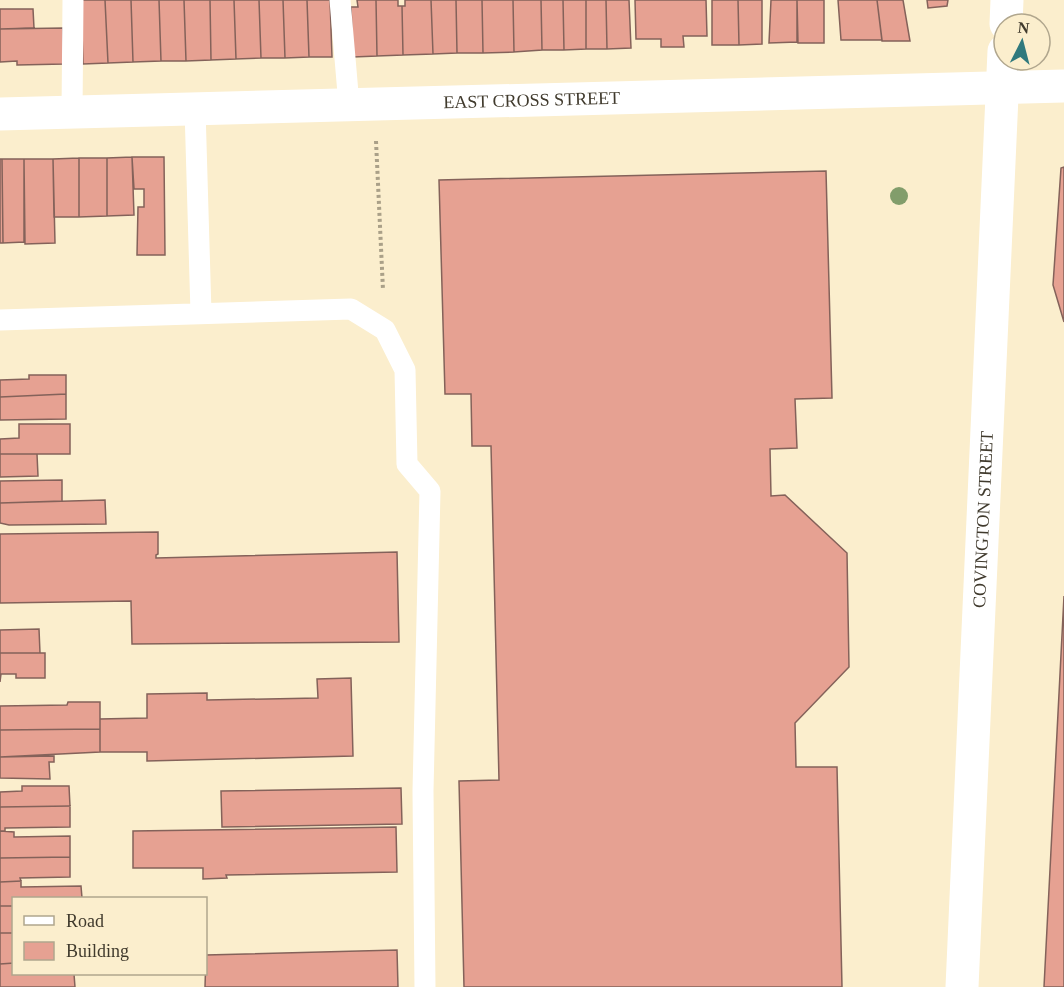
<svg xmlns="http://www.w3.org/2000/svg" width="1064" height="987" font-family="Georgia,serif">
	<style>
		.building { fill: #e6a192; stroke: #84625a; stroke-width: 1.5 }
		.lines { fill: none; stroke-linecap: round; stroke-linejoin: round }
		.path { stroke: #aaa088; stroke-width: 4; stroke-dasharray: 3 3; stroke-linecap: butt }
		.service { stroke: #fff; stroke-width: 21 }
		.minor { stroke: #fff; stroke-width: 33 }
		.tree { fill: #829d6b }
		.labels { text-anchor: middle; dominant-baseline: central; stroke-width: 4.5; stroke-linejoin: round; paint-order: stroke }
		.street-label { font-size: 18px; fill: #403a2d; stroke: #fbeecd }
	</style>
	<rect width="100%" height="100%" fill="#fbeecd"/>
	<path class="building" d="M81 0H105L108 63 83 64Z
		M105 0H131L133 62 108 63Z
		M131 0H159L161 61 133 62Z
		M159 0H184L186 61H161Z
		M184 0H210L211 60 186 61Z
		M210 0H234L236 59 211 60Z
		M234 0H259L261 58 236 59Z
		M259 0H283L285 58H261Z
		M283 0H307L309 57 285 58Z
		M307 0H330L332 57H309Z
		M357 0H376L377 56 353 57 351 7H358Z
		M376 0H398V6H402L403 55 377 56Z
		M405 0H431L433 54 403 55 402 6H405Z
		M431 0H456L457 53 433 54Z
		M456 0H482L483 53H457Z
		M482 0H513L514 52 483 53Z
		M513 0H541L542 50 514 52Z
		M541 0H563L564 50H542Z
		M563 0H586V49L564 50Z
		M586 0H606L607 49H586Z
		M606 0H629L631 48 607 49Z
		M635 0H706L707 36H683L684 47H661V39H636Z
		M712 0H738L739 45H712Z
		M738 0H762V44L739 45Z
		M771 0H797V42L769 43Z
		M797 0H824V43H798Z
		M838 0H877L882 40H841Z
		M877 0H903L910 41H882Z
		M927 0H948L947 6 928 8Z
		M0 9H33L34 28 0 29Z
		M63 28 64 64 17 65V61L0 62V29Z
		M132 157 134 215 107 216V158Z
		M132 157H164L165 255H137L138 207H144V189H134Z
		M79 158H107V216L79 217Z
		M79 158V217H54L53 159Z
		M0 159H2L3 243H0Z
		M2 159H24V242L3 243Z
		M24 159H53L55 243 25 244Z
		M1064 167V322L1053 285 1061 168Z
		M826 171 832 398 795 399 797 448 770 449 771 496 785 495 847 553 849 667 795 723 796 767H837L842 987H464L459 781 499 780 491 446H472L471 394H445L439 180Z
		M29 375H66V394L0 397V380L29 379Z
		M66 394V419L0 420V397Z
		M19 424H70V454H0V439L19 438Z
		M0 454H37L38 476 0 477Z
		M62 480V501L0 503V481Z
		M105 500 106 524 9 525 0 523V503Z
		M158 532V554L156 555V558L397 552 399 642 132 644 131 601 0 603V534Z
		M1064 596V987H1044Z
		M39 629 40 653H0V630Z
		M0 653H45V678H16V674H1L0 682Z
		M351 678 353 756 147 761V752H100V719L147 718V694L207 693V700L318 698 317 679Z
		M68 702H100V729L0 730V706L67 705Z
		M100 729V752L0 757V730Z
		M54 756V762H49L50 779 0 778V757Z
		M22 786H69L70 806 0 807V792L22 791Z
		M401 788 402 824 222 827 221 791Z
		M70 806V827L5 828V831H0V807Z
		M396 827 397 872 226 875 227 878 203 879V868H133V831Z
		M0 831 14 832V837L70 836V857L0 858Z
		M70 857V877L20 878 21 881 0 882V858Z
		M21 881V887L81 886 82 898H14V906H0V882Z
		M0 906H14V933H0Z
		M0 933H14V963L0 964Z
		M397 950 398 987H205L206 955Z
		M14 963V974H74L75 987H0V964Z"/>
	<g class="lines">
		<path class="path" d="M376 141 383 290"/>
		<path class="service" d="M340 0 349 105
			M195 109 201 313
			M72 113 73 0
			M0 320 351 309 385 330 405 370 407 464 430 491 423 791 425 987"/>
		<g class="minor">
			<path d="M1006 24 1007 0"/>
			<path id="s1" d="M0 114 1064 86"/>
			<path id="s2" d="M962 987 1004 51"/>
		</g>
	</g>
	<circle class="tree" cx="899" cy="196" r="9"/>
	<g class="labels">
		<g class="street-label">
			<text stroke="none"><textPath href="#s1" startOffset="532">EAST CROSS STREET</textPath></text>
			<text stroke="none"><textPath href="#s2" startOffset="468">COVINGTON STREET</textPath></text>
		</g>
	</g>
	<rect x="12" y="897" width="195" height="78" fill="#fbeecd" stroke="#b0a68d" stroke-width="1.5"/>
	<rect x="24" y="916" width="30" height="9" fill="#ffffff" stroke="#b0a68d" stroke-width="1.5"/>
	<text x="66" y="927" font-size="18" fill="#403a2d">Road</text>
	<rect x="24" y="942" width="30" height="18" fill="#e6a192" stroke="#b0a68d" stroke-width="1.5"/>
	<text x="66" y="957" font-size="18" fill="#403a2d">Building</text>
	<g transform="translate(1022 42) rotate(6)"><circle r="28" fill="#fbeecd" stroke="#b0a68d" stroke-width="1.5"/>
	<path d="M0-4.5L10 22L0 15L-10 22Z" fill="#30797d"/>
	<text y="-9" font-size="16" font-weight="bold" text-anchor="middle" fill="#403a2d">N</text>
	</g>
</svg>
